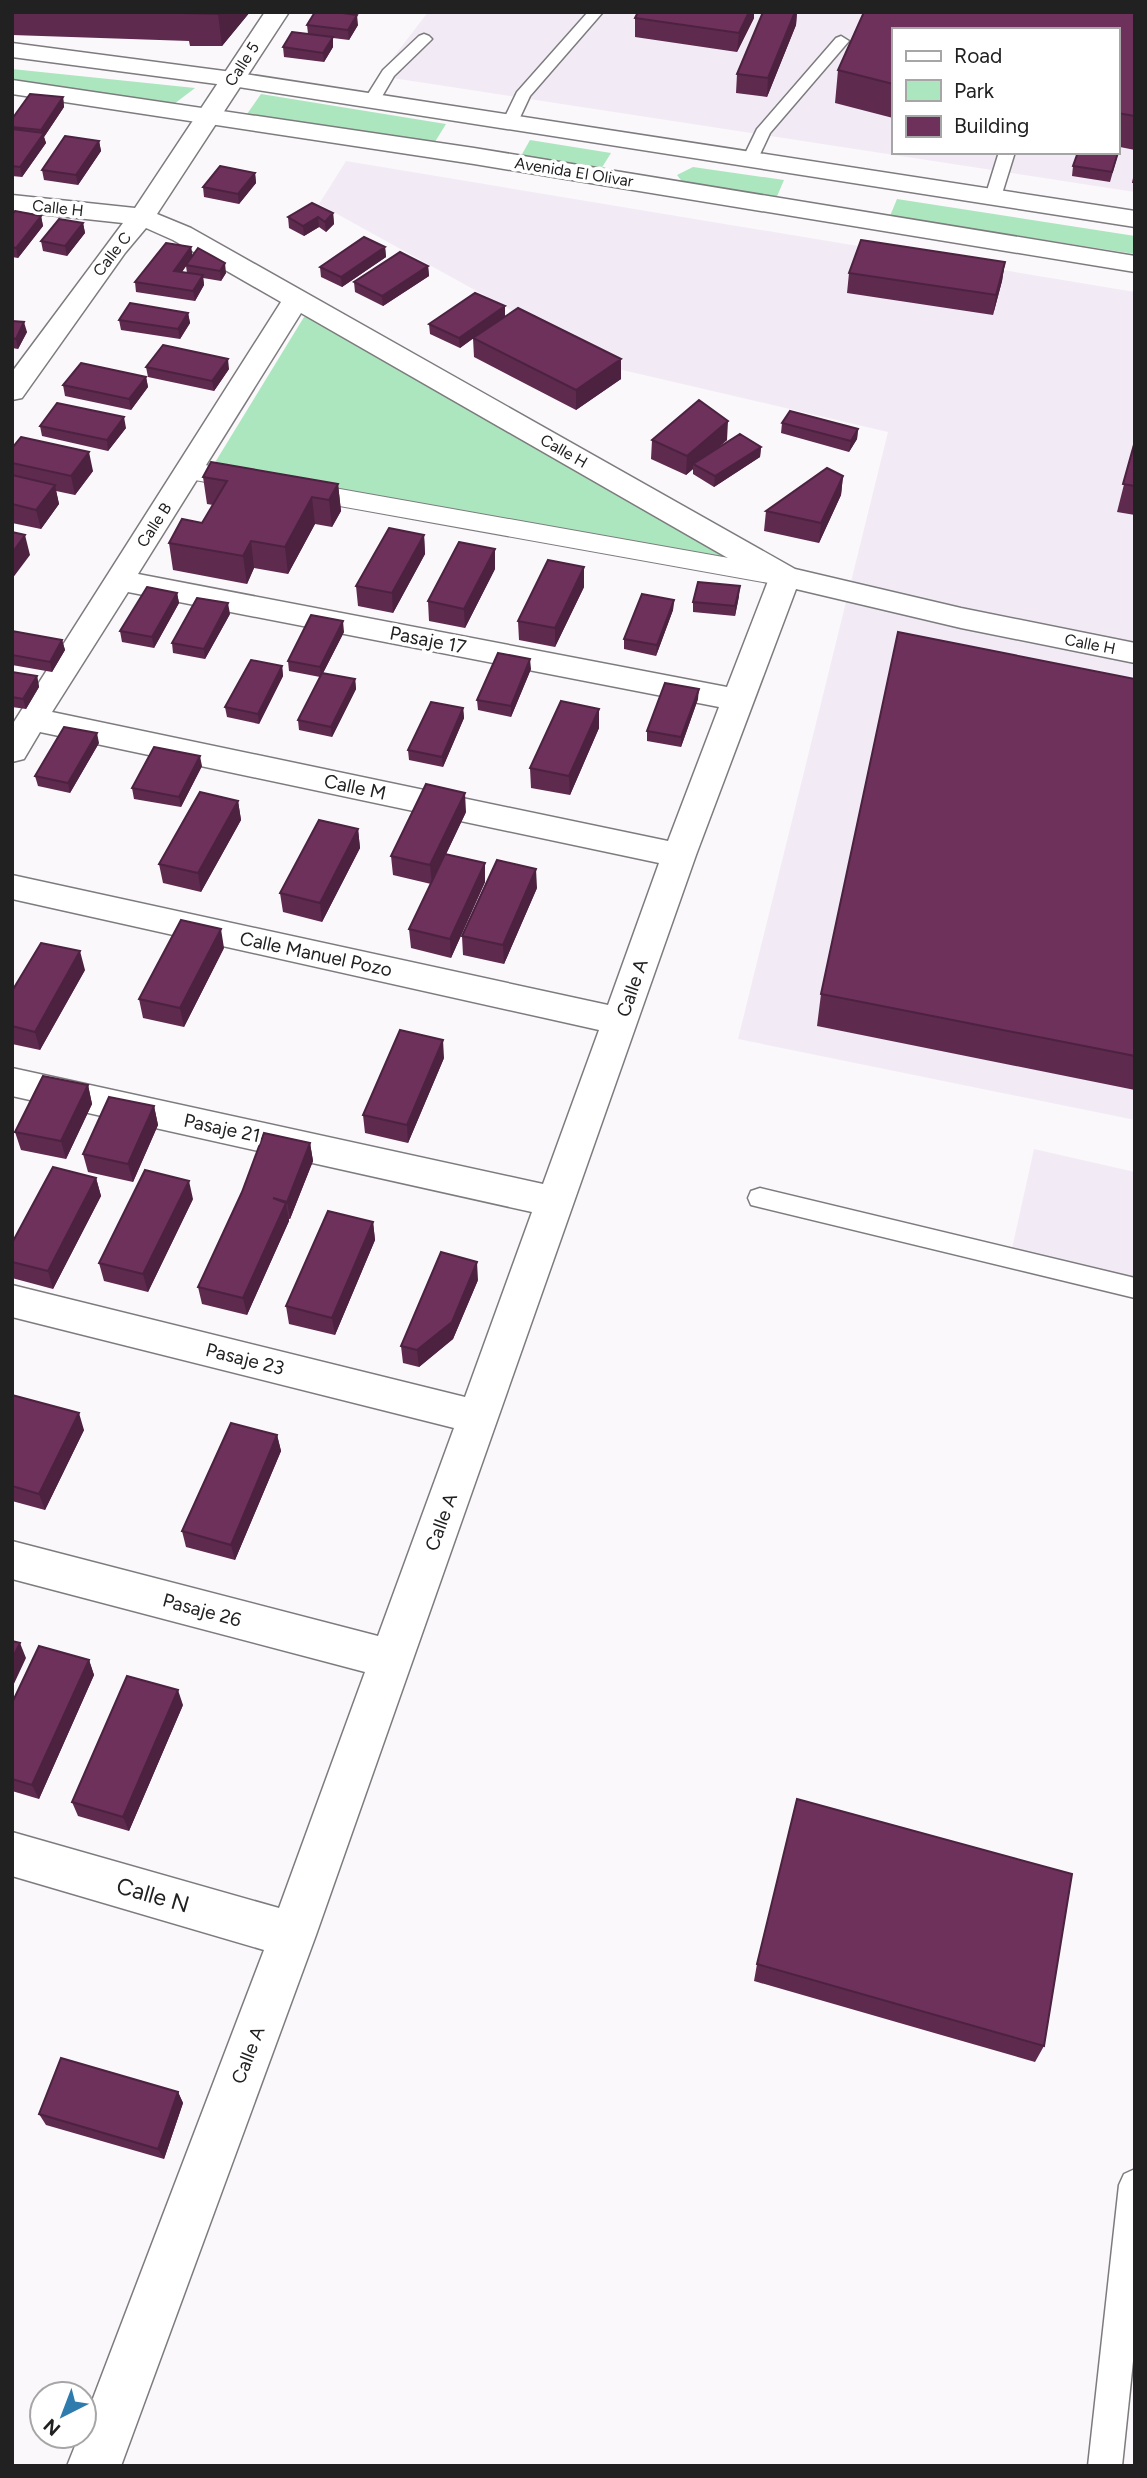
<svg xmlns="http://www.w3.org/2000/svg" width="1147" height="2478" font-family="Figtree,sans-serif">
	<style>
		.built { fill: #f2ebf5; fill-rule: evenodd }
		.green { fill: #ace6be }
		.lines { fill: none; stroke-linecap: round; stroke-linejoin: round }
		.service-casing { stroke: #7d7b7e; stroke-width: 3 }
		.pedestrian-casing { stroke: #7d7b7e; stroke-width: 2 }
		.minor-casing { stroke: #7d7b7e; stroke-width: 3 }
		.secondary-casing { stroke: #7d7b7e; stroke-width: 3 }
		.service { fill: #fff; fill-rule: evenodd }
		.pedestrian { fill: #fff; fill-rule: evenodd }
		.minor { fill: #fff; fill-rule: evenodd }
		.secondary { fill: #fff; fill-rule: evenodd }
		.wall { fill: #5e2a4e; fill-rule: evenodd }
		.shaded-wall { fill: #4c2240 }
		.building { fill: #6d315b; stroke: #4c2240; stroke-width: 2 }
		.labels { text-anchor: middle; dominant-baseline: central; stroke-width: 7; stroke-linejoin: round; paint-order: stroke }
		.far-street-label { font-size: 16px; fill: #222122; stroke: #fff }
		.street-label { font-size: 19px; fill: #222122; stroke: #fff }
		.near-street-label { font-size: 23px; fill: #222122; stroke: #fff }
	</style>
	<rect width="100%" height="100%" fill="#faf8fb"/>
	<path class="built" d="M428 12H1135V192L379 76ZM893 30H1117V152H893Z
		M346 161 1135 292V1120L738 1039 888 432 618 369 319 204Z
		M1034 1149 1135 1172V1282L1011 1253Z"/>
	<path class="green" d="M12 69 195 88 174 104 12 92Z
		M261 94 446 124 433 145 247 114Z
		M530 140 611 153 601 169 521 156Z
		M693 167 784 180 775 201 687 188 677 175Z
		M897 199 1135 236V254L890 216Z
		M304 317H313L747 567 211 469Z"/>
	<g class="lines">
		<defs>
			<path id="service" d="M588 12H603L530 96 516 126H504L502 123 517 92Z
				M424 34 429 36 432 39 429 42 394 76 377 105H365L363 102 383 70 419 36Z
				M841 36 849 41 770 133 756 163H744L742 160 757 129 836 38Z
				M999 152H1015L1001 197 993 202 985 197Z
				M760 1188 1135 1278V1298L751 1205 748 1198 751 1191Z
				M1135 2169V2342L1122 2466H1088L1119 2185 1124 2174Z"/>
			<path id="pedestrian" d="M188 462 785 568 795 570 800 577 795 584 785 586 178 477 174 471 178 465Z"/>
			<path id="minor" d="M265 12H289L157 214 191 228 795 569 961 608 1135 643V663L961 628 796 589 696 855 316 1935 121 2466H67L79 2436H84V2422L264 1950 12 1876V1832L279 1908 365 1672 12 1579V1541L378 1636 454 1428 12 1317V1285L465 1397 532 1212 12 1096V1068L543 1184 599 1030 12 899V875L608 1005 659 863 40 732 24 759 12 762V725L281 302 173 240 146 228 125 253 22 398 12 400V372L123 223 12 211V195L135 208ZM301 313 768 581 727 687 138 574ZM128 592 719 707 668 841 52 712Z"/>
			<path id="secondary" d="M12 43 232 72 1135 211V227L232 86 12 57Z
				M12 80 474 148 1135 256V272L474 164 12 94Z"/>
		</defs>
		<use href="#service" class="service-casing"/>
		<use href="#pedestrian" class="pedestrian-casing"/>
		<use href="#minor" class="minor-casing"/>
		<use href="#secondary" class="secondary-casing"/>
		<use href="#service" class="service"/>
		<use href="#pedestrian" class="pedestrian"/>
		<use href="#minor" class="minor"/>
		<use href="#secondary" class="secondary"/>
	</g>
	<path class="wall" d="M12 12H250L222 46H190L189 41 12 35Z
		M763 12H797L796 25 767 97 736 93 737 74Z
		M864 12H1135V150L1120 147 1110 182 1072 176 1073 166 1117 152V30H893V118L835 103 838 70Z
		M635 18H754L737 52 635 37Z
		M307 25H358L349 40 333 38V47L324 62 284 57 283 47 308 34Z
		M63 97 64 107 44 137 46 143 22 177 12 176V119Z
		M99 141 101 151 78 185 44 180 42 170Z
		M1135 168V183H1132Z
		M255 173 256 183 239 204 204 197 203 187Z
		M333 213 334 224 326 232 319 227 304 236 289 228 288 217Z
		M12 215 41 216 43 226 18 258 12 257Z
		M83 223 85 233 67 256 43 251 41 241Z
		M191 247 192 256 226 273 221 281 203 278 204 285 195 301 136 292 135 282ZM186 266 187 273 182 272Z
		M385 247 386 257 342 287 321 277 320 267Z
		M1005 262 1002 281 993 315 847 293 849 273Z
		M428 266 429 276 383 306 355 292 354 282Z
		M505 306V316L621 359V379L576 410 474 357 473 338 460 348 430 334 429 324Z
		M188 313 190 323 180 339 121 330 119 320Z
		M12 321 27 332 18 349 12 348Z
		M146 367 229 369 214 391 148 377Z
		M146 377 148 387 131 410 65 396 63 385Z
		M782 423 858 429 857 439 849 452 781 433Z
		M40 426 126 428 108 451 42 436Z
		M652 440H727L716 449 761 447 760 457 714 487 693 474V469L686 475 651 459Z
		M1135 441V515L1117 512Z
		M12 448 93 471 75 495 56 491 59 504 41 529 12 523Z
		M843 476 841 495 819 543 764 531 766 511Z
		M203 477 338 484 341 511 332 527 315 524 288 574 254 568 247 584 173 570 169 543 202 523 213 505 207 504Z
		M424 535 425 554 393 613 358 606 356 586Z
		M584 567V587L555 647 519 640 518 621Z
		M495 569 465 628 429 621 428 601Z
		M177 593 179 603 154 648 122 642 120 631Z
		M739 596 735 616 693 612V602Z
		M674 600 673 610 656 656 624 649V639Z
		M230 614 205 659 173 653 172 643Z
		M12 631 62 640 65 650 52 672 12 665Z
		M344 632 323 673 355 679 356 689 332 737 299 730 298 720 320 677 289 671 288 661Z
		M282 666 283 676 259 724 227 717 225 707Z
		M531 669 511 717 478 710 477 700Z
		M12 672 37 676 39 687 26 709 12 707Z
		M1135 679V1090L817 1026 821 994Z
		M698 699 681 747 647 741V731Z
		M463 708 464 718 443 767 409 760 408 750Z
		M599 709V728L570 795 531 788 530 768Z
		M99 743 70 793 38 786 35 776Z
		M202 766 181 807 134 799 132 788Z
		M238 801 241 820 201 892 163 883 159 864Z
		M466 812 446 854 485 863V882L451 958 411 948 409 929 431 884 393 875 391 856Z
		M358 829 360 848 322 922 283 912 280 893Z
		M537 888 504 964 463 955 462 936Z
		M224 948 184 1027 143 1018 139 999Z
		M85 970 40 1050 12 1044V991Z
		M444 1058 408 1143 365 1133 363 1115Z
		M88 1085 92 1104 66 1159 21 1150 15 1132Z
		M154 1106 158 1125 133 1182 88 1172 83 1154Z
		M310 1143 313 1161 290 1219H289V1221L247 1315 202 1304 198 1287Z
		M96 1178 101 1196 53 1289 12 1278V1243Z
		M193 1199 148 1292 104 1281 99 1263Z
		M373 1222 375 1240 335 1335 289 1324 286 1306Z
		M478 1280 453 1339 419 1367 403 1363 401 1346Z
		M12 1395 84 1430 45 1510 12 1501Z
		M277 1435 281 1451 235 1560 186 1547 182 1531Z
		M89 1660 94 1675 39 1799 12 1791V1703Z
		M183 1705 129 1831 78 1816 72 1802Z
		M757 1964 1044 2046 1035 2062 754 1981Z
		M178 2092 183 2103 164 2159 46 2125 39 2114Z"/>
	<path class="shaded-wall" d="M220 12H250L222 46 218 14Z
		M749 12H754V18L737 52 739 33Z
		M795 12H797L796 25 767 97 768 78Z
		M357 15 358 25 349 40 348 30Z
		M333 37V47L324 62 323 53Z
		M63 97 64 107 44 137 46 143 22 177 20 167 42 136 41 130Z
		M99 141 101 151 78 185 76 175Z
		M255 173 256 183 239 204 238 194Z
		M333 213 334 224 326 232 325 222Z
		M41 216 43 226 18 258 16 248Z
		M318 217 319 227 304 236 303 226Z
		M83 223 85 233 67 256 65 246Z
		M191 247 193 257 175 281 174 271Z
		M385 247 386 257 342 287 341 277Z
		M1005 262 1002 281 993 315 996 295Z
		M225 263 226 273 221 281 220 271Z
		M428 266 429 276 383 306 382 296Z
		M203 275 204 285 195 301 193 291Z
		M505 306V316L460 348 459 338Z
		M188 313 190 323 180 339 178 329Z
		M24 322 27 332 18 349 16 339Z
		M228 359 229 369 214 391 212 381Z
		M621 359V379L576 410V390Z
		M146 377 148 387 131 410 129 399Z
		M124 417 126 428 108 451 107 440Z
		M728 421 727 440 697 466 693 464V469L686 475 687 456Z
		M858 429 857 439 849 452 851 441Z
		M761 447 760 457 714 487 715 476Z
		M89 452 93 471 75 495 71 476Z
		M843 476 841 495 819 543 821 523Z
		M338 484 341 511 332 527 329 500Z
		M55 485 59 504 41 529 36 510Z
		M312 497 315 524 288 574 285 547Z
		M25 535 30 555 12 579V553Z
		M424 535 425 554 393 613 392 593Z
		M251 541 254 568 247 584 243 556Z
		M495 549V569L465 628 464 609Z
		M584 567V587L555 647V628Z
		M740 586 739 596 735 616V606Z
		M177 593 179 603 154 648 152 637Z
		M674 600 673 610 656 656 657 645Z
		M228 603 230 614 205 659 204 649Z
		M343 621 344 632 321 677 320 667Z
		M62 640 65 650 52 672 50 662Z
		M530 659 531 669 511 717V706Z
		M282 666 283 676 259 724 258 714Z
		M37 676 39 687 26 709 23 699Z
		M355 679 356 689 332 737 331 727Z
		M699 689 698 699 681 747V737Z
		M463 708 464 718 443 767 442 757Z
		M599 709V728L570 795 569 776Z
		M97 733 99 743 70 793 68 783Z
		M200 756 202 766 181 807 179 797Z
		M465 793 466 812 432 884 430 865Z
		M238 801 241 820 201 892 198 873Z
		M358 829 360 848 322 922 320 903Z
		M485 863V882L451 958 450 939Z
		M536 869 537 888 504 964 503 945Z
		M221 929 224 948 184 1027 180 1008Z
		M80 951 85 970 40 1050 35 1032Z
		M443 1040 444 1058 408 1143 407 1125Z
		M88 1085 92 1104 66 1159 61 1141Z
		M154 1106 158 1125 133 1182 128 1164Z
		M310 1143 313 1161 290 1219 287 1202Z
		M96 1178 101 1196 53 1289 48 1271Z
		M189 1181 193 1199 148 1292 143 1274Z
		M286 1203 289 1221 247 1315 243 1298Z
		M373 1222 375 1240 335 1335 332 1318Z
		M477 1262 478 1280 453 1339 419 1367 417 1350Z
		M79 1413 84 1430 45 1510 39 1494Z
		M277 1435 281 1451 235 1560 231 1545Z
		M20 1643 26 1658 12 1688V1659Z
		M89 1660 94 1675 39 1799 32 1785Z
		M178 1690 183 1705 129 1831 123 1817Z
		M178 2092 183 2103 164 2159 158 2149Z"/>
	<path class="building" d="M186 12H220L218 14 185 13Z
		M315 12H335L357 15 348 30 307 25Z
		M638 12H749L739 33 635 18Z
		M763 12H795L768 78 737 74Z
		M864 12H1135V116L1117 113V30H1013L1005 29V30H893V84L838 70Z
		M292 32 333 37 323 53 283 47Z
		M30 94 63 97 41 130 12 127V119Z
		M12 129 44 133 20 167 12 166Z
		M65 136 99 141 76 175 42 170Z
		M1117 145 1120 146 1112 172 1073 166 1078 152H1117Z
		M220 166 255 173 238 194 203 187Z
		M312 203 333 213 325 222 318 217 303 226 288 217Z
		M15 211 41 216 16 248 12 247V215Z
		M59 219 83 223 65 246 41 241Z
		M364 237 385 247 341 277 320 267Z
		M861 240 1005 262 996 295 849 273Z
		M166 243 191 247 174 271 203 275 193 291 135 282Z
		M198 248 225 263 220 271 186 265Z
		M400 252 428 266 382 296 354 282Z
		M475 293 505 306 459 338 429 324Z
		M130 303 188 313 178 329 119 320Z
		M518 308 621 359 576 390 473 338Z
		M12 321 24 322 16 339 12 338Z
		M163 345 228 359 212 381 146 367Z
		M81 363 146 377 129 399 63 385Z
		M699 400 728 421 687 456 652 440Z
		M57 403 124 417 107 440 40 426Z
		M790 411 858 429 851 441 782 423Z
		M740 434 761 447 715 476 693 464Z
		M21 437 89 452 71 476 12 463V448Z
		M1135 441V486L1123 484Z
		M211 462 338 484 329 500 312 497 285 547 251 541 243 556 169 543 182 519 202 523 227 481 203 477Z
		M827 468 843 476 821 523 766 511Z
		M12 475 55 485 36 510 12 504Z
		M389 528 424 535 392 593 356 586Z
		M12 532 25 535 12 553Z
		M459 542 495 549 464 609 428 601Z
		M548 560 584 567 555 628 518 621Z
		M698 582 740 586 735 606 693 602Z
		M147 587 177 593 152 637 120 631Z
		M642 594 674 600 657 645 624 639Z
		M197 598 228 603 204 649 172 643Z
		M311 615 343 621 320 667 288 661Z
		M12 631 62 640 50 662 12 655Z
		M898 632 1135 679V1056L821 994Z
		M498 653 530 659 511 706 477 700Z
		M251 660 282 666 258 714 225 707Z
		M12 672 37 676 23 699 12 697Z
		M322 673 355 679 331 727 298 720Z
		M665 683 699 689 681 737 647 731Z
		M561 701 599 709 569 776 530 768Z
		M431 702 463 708 442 757 408 750Z
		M64 727 97 733 68 783 35 776Z
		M154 747 200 756 179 797 132 788Z
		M426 784 465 793 430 865 391 856Z
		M200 792 238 801 198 873 159 864Z
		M319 820 358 829 320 903 280 893Z
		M445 854 485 863 450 939 409 929Z
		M497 860 536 869 503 945 462 936Z
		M181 920 221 929 180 1008 139 999Z
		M41 943 80 951 35 1032 12 1026V991Z
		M400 1030 443 1040 407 1125 363 1115Z
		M43 1076 88 1085 61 1141 15 1132Z
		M109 1097 154 1106 128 1164 83 1154Z
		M264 1133 310 1143 287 1202 273 1198 286 1203 243 1298 198 1287 242 1192Z
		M53 1167 96 1178 48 1271 12 1262V1243Z
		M145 1170 189 1181 143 1274 99 1263Z
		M328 1211 373 1222 332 1318 286 1306Z
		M441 1252 477 1262 452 1322 417 1350 401 1346Z
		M12 1395 79 1413 39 1494 12 1486Z
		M231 1423 277 1435 231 1545 182 1531Z
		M12 1641 20 1643 12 1659Z
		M39 1646 89 1660 32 1785 12 1779V1703Z
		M127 1676 178 1690 123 1817 72 1802Z
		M797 1799 1072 1874 1044 2046 757 1964Z
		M61 2058 178 2092 158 2149 39 2114Z"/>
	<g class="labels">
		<g class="far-street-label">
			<text transform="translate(242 64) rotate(-57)">Calle 5</text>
			<text transform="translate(574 172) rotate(9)">Avenida El Olivar</text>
			<text transform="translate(58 208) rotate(6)">Calle H</text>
			<text transform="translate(112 254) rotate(-52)">Calle C</text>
			<text transform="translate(564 451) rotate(30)">Calle H</text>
			<text transform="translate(154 525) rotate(-57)">Calle B</text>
			<text transform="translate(1090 644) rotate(11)">Calle H</text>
		</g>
		<g class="street-label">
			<text transform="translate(428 640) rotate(11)">Pasaje 17</text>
			<text transform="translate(355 787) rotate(12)">Calle M</text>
			<text transform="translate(316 954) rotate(12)">Calle Manuel Pozo</text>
			<text transform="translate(632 988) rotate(-71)">Calle A</text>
			<text transform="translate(222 1128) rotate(12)">Pasaje 21</text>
			<text transform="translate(245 1359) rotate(14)">Pasaje 23</text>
			<text transform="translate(441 1522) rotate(-70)">Calle A</text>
			<text transform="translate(202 1610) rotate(15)">Pasaje 26</text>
			<text transform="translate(248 2055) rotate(-69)">Calle A</text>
		</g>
		<g class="near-street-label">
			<text transform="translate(153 1895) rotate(16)">Calle N</text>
		</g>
	</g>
	<rect width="1147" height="2478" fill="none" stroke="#222122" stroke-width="28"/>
	<rect x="892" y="28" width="228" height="126" fill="#ffffff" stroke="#a7a6a7" stroke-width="2"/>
	<rect x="906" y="51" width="35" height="10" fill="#ffffff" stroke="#a7a6a7" stroke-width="2"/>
	<text x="954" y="63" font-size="21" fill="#222122">Road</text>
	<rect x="906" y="80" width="35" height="21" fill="#ace6be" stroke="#a7a6a7" stroke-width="2"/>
	<text x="954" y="98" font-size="21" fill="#222122">Park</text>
	<rect x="906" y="116" width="35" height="21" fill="#6d315b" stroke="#a7a6a7" stroke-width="2"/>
	<text x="954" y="133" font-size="21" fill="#222122">Building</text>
	<g transform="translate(63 2415) rotate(222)"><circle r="33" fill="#ffffff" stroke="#a7a6a7" stroke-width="2"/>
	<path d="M0-5L12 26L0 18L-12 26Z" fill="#2e7bae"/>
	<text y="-10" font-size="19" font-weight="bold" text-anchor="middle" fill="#222122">N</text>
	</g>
</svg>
